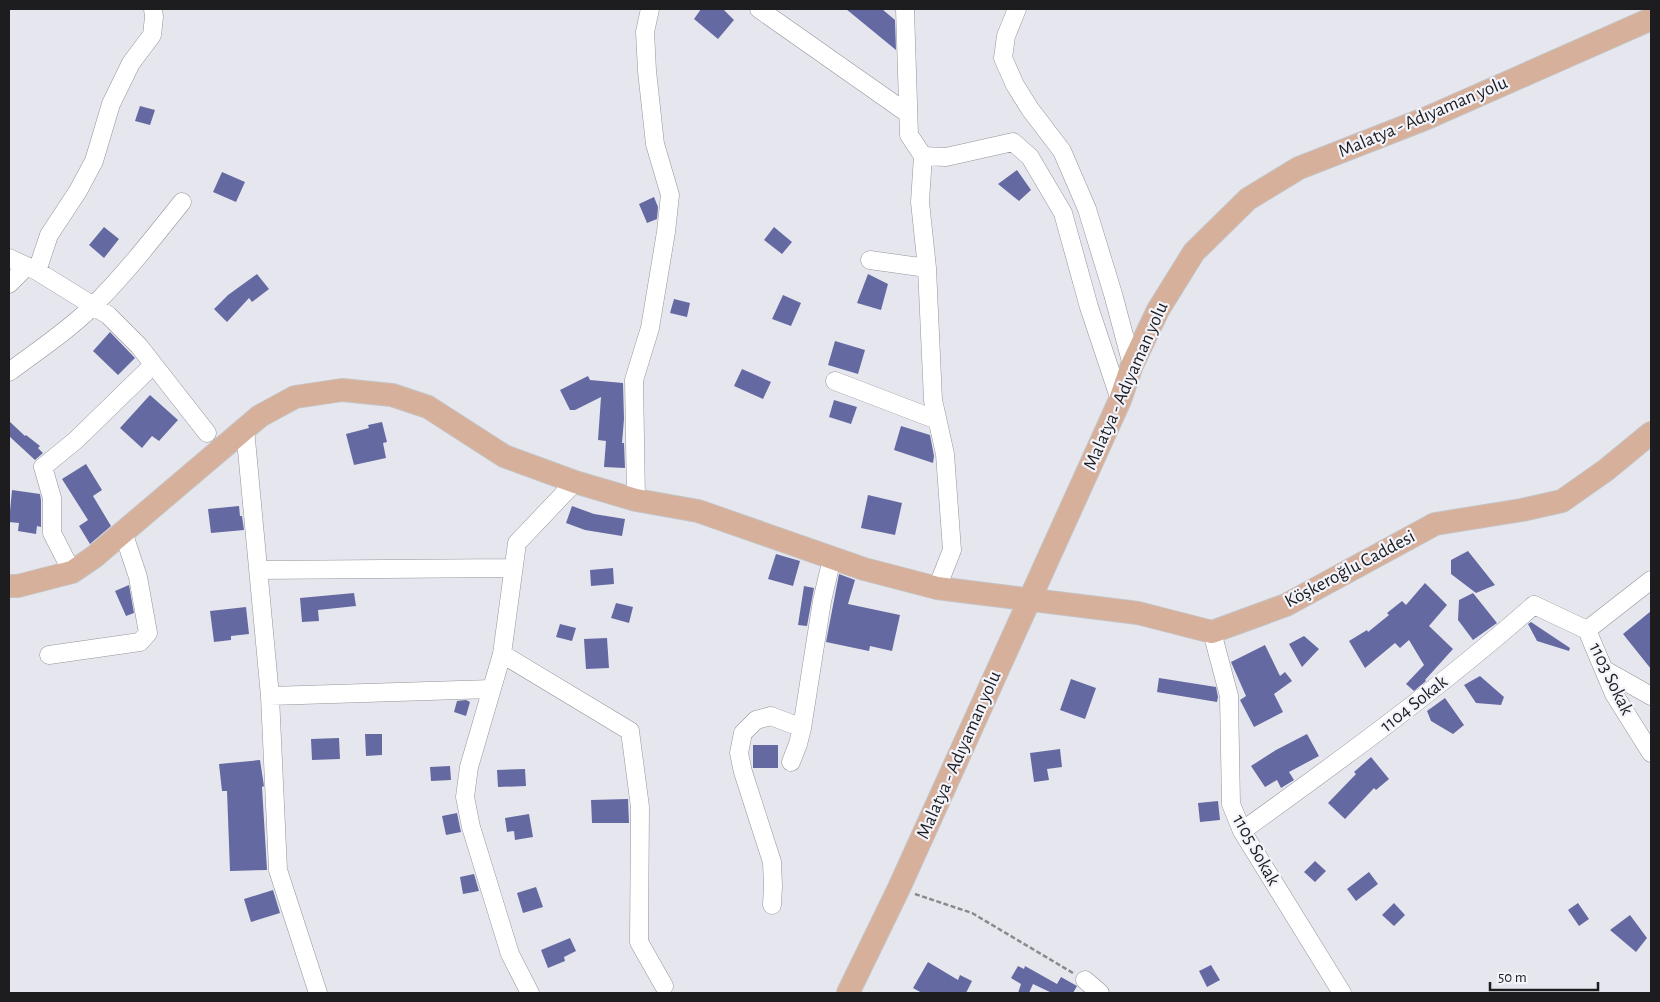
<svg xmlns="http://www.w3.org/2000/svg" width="1660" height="1002" font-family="'Alegreya Sans',sans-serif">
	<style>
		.building { fill: #6569a2 }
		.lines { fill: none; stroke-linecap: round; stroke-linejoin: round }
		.minor-casing { stroke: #93949a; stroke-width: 19 }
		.major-casing { stroke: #c4c4c5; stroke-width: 24 }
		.path { stroke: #898a8e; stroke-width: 2.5; stroke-dasharray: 5 2.5; stroke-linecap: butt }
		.minor { stroke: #fff; stroke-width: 18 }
		.major { stroke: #d7b09b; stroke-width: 22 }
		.labels { text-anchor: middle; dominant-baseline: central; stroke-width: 4.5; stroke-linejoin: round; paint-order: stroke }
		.street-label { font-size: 19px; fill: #1d1d1f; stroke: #f3f4fb }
	</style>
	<rect width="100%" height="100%" fill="#e6e7ee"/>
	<path class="building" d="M701 9H723L734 20 718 39 694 19Z
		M846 9H882L895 20 896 50Z
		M140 106 155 110 150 125 135 121Z
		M1017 170 1031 190 1019 201 998 184Z
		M222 172 245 182 236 202 213 192Z
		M654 197 658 207 657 219 647 223 639 204Z
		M104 227 119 239 104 258 89 245Z
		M774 227 792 242 782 254 764 240Z
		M257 274 269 289 252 302 249 298 227 322 214 309 228 295Z
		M868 274 888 284 881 310 857 303Z
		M783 295 801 303 791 326 772 319Z
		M674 299 690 303 687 317 670 313Z
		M110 332 135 358 118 375 93 351Z
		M835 341 865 350 858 374 828 365Z
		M742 369 771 382 763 399 734 386Z
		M588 376 590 380 623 383 624 419 622 443H624L625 468 604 467 606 441 598 440 601 397 575 410H570L560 390Z
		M150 395 178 420 159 441 152 436 142 448 120 428Z
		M834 400 857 407 851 424 829 417Z
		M9 421 25 436 26 435 40 446 38 448 43 453 35 460 9 436Z
		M382 422 387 442 383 443 386 458 354 465 346 434 369 428 368 425Z
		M901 426 930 435 934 456 933 463 894 450Z
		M86 464 102 490 93 496 111 526 90 544 79 526 88 520 62 479Z
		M12 490 40 494 41 500V527L37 526 36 534 18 531 19 523 9 522Z
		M868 495 902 503 895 535 861 528Z
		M239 506 240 516H242L244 530 211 533 208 509Z
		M572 506 594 514 625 519 622 536 585 530 566 523Z
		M1468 551 1495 585 1476 593 1451 574V560Z
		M776 554 800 561 793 586 768 579Z
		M613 568 614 584 591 586 590 570Z
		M839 574 855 580 848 604 900 615 892 651 870 646 869 651 826 642Z
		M1425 583 1447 605 1429 626 1453 649 1425 680 1426 681 1414 691 1406 684 1424 665 1409 640 1400 648 1395 643 1365 668 1349 641 1367 630 1368 632 1389 615 1387 613 1402 601 1406 605Z
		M129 585 134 613 126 616 115 591Z
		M804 586 814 588 807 626 798 625Z
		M354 593 356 606 318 610 319 621 302 622 300 598Z
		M1473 593 1497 623 1473 640 1458 620 1459 600Z
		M616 603 633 607 629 623 611 618Z
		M246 607 249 634 231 636V640L214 642 210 611Z
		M1651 611V669L1623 634Z
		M1531 622 1570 648 1569 651 1537 641 1528 624Z
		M560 624 576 628 572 641 556 637Z
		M1304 636 1319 649 1302 667 1289 644Z
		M607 638 609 668 586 669 584 639Z
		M1265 645 1280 676 1285 672 1292 681 1274 694 1283 712 1254 727 1240 700 1246 696 1231 662Z
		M1480 676 1504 697 1501 705 1476 703 1464 685Z
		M1159 678 1216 687 1218 697 1217 702 1157 692Z
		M1071 679 1096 688 1085 719 1060 710Z
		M1445 698 1464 725 1453 734 1431 721 1427 711Z
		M466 700 470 702 466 716 454 712 457 701Z
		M365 734H382V755L366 756Z
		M1307 734 1319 756 1289 772 1294 780 1281 788 1277 780 1265 787 1251 766 1276 750Z
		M339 738 340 759 312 760 311 739Z
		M753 745H778V768H753Z
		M1060 749 1062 767 1047 769 1049 780 1034 782 1030 753Z
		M1371 757 1389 779 1376 790 1374 788 1345 819 1328 803 1356 774 1354 772Z
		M260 760 264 786 262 787 267 870 230 871 227 791H222L219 764Z
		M450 766 451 780 431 781 430 767Z
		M525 769 526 786 498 787 497 770Z
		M628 799 629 823H592L591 800Z
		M1218 801 1220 820 1200 822 1198 803Z
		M457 813 461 832 446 835 442 816Z
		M529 814 533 837 515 840 514 831 507 832 505 818Z
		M1315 861 1326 871 1315 882 1304 872Z
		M1369 872 1378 884 1356 901 1347 889Z
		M474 874 479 891 463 894 460 877Z
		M536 887 543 907 523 913 517 893Z
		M273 890 280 913 251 922 244 899Z
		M1394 903 1405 915 1394 926 1382 915Z
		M1578 903 1589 919 1579 926 1568 910Z
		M1630 915 1647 938 1636 952 1610 930Z
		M570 938 576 951 564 957 565 961 548 968 541 950Z
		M928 962 958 980 960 975 972 981 966 993H922L913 988Z
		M1211 965 1220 980 1207 987 1199 971Z
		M1018 966 1024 969 1025 966 1057 984 1061 977 1077 986 1073 993H1052L1033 984 1029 993H1018L1021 984 1011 978Z"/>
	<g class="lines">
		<defs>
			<path id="minor" d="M759 9 907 113
				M905 9 909 135 923 156 946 157 1013 142 1030 157 1063 213 1089 307 1120 400
				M1017 9 1006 36 1003 58 1015 85 1030 109 1062 151 1087 209 1113 294 1132 365
				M923 156 920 202 927 268 933 400 945 454 952 550 937 588
				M9 258 37 271 108 315 139 346 207 433
				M870 260 927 268
				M37 271 49 235 78 191 94 161 111 104 131 63 152 35 154 17 153 9
				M9 284 27 266
				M9 372C37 351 69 330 94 305 126 273 154 237 182 202
				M835 381 937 420
				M245 429 270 696 278 870 318 993
				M636 500 634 380 650 328 666 232 670 195 655 144 647 71 645 32 650 9
				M258 570 513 568
				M72 572 52 533V498L43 467 76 440 153 365
				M1587 630 1614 694 1651 753
				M1587 630 1651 580
				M1212 632 1229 696 1231 804 1242 831 1342 993
				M502 654 630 731 640 807 639 942 664 986
				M49 655 140 642 148 633 138 577 123 532
				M1605 670 1651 696
				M270 696 492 689
				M791 762 798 744 802 728
				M1242 831C1342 759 1441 687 1534 605L1587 630
				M772 905 773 886 772 862 743 772 739 753 743 733 756 720 771 716 802 728 822 601 832 558
				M1085 980 1100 993
				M530 993 510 954 471 827 465 797 469 767 502 654 517 543 575 482"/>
			<path id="major" d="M9 586H18L72 572 94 557 260 416 295 397 342 390 392 395 428 407 504 456 575 482 636 500 698 511 864 569 937 588 1138 613 1212 632 1286 605 1435 524 1522 510 1562 501 1606 470 1651 433
				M848 993 899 888 1120 400 1132 365 1158 310 1194 252 1248 199 1299 168 1427 118 1651 19"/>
		</defs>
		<use href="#minor" class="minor-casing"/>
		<use href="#major" class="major-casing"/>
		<path class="path" d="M915 894 972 913 1073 973"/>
		<use href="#minor" class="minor"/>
		<use href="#major" class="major"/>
	</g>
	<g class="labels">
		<g class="street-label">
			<text transform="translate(1423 117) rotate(-23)">Malatya - Adıyaman yolu</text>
			<text transform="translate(1126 386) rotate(-66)">Malatya - Adıyaman yolu</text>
			<text transform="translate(1350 569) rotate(-28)">Köşkeroğlu Caddesi</text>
			<text transform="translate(1611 679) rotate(64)">1103 Sokak</text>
			<text transform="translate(1414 704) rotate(-38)">1104 Sokak</text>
			<text transform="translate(959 755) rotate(-66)">Malatya - Adıyaman yolu</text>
			<text transform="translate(1256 850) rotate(61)">1105 Sokak</text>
		</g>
	</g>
	<rect width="1660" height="1002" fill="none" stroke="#1d1d1f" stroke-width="20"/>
	<path d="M1490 982v8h108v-8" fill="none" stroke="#1d1d1f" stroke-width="2.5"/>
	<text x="1498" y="982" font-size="15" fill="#1d1d1f" stroke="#f3f4fb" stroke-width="4" paint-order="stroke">50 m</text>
</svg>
